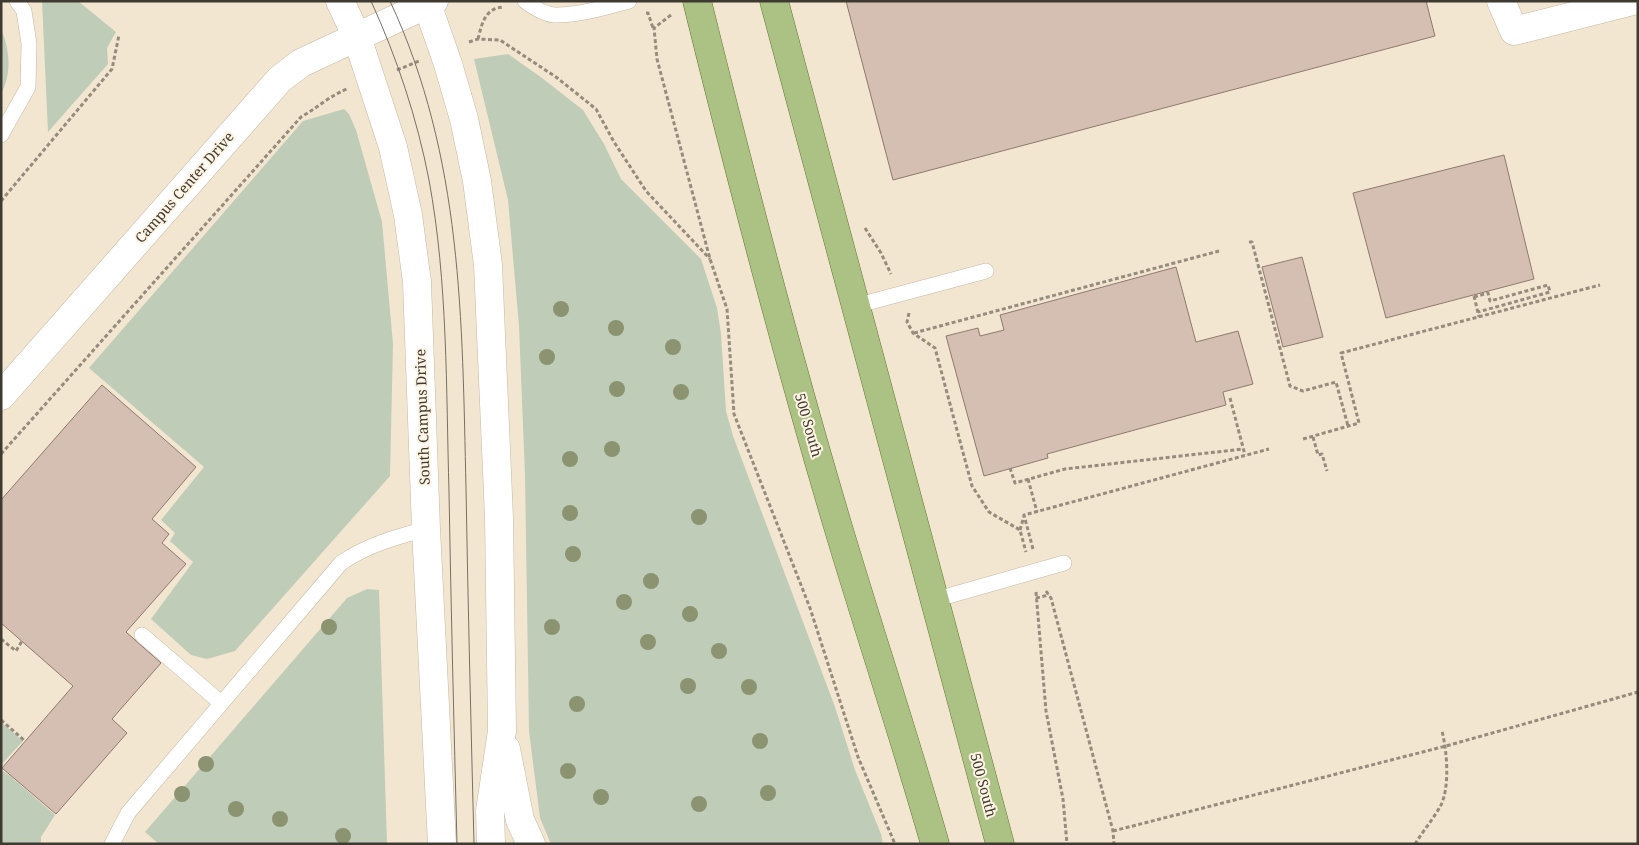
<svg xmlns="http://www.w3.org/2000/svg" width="1639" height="845" font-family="'Noto Serif',serif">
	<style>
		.green { fill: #bfccb7 }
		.building { fill: #d5beb2; stroke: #8e796e }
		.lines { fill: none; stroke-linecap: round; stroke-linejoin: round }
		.lane-casing { stroke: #c4b8a4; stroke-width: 16 }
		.street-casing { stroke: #c4b8a4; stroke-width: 29 }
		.secondary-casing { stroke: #c4b8a4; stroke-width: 29 }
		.primary-casing { stroke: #627732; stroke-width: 29 }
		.path { stroke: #958c7d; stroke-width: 3; stroke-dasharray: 4 2.5; stroke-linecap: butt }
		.lane { stroke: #fff; stroke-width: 15 }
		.street { stroke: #fff; stroke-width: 28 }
		.secondary { stroke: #fff; stroke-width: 28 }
		.primary { stroke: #acc184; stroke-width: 28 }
		.tram { stroke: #787063; stroke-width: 1 }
		.tree { fill: #8b9371 }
		.labels { text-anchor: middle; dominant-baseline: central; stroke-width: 4; stroke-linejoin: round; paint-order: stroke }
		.street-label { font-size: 14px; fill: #3f3a31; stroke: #fef4e3 }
	</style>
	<rect width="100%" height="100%" fill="#f3e6d1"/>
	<path class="green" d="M42 1H78L116 32 107 48 108 64 48 132Z
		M1 29C10 50 12 73 1 94Z
		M508 54 542 78 583 110 604 144 621 179 701 259 717 308 721 334 726 411 733 436 835 707 855 770 881 834 883 844H551L540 818 529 731 525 475 519 326 508 200 474 59Z
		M344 109 349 114 356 130 382 222 393 344 390 476 235 651 207 659 191 655 151 619 193 562 170 541 175 533 161 520 204 467 89 368 303 121Z
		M367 589 379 590 387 844H159L145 832 347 598Z
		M1 722 23 741 1 765Z
		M1 770 9 775 55 815 41 837V844H1Z"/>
	<path class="building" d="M846 1H1426L1435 36 893 180Z
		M1504 155 1534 279 1386 318 1353 193Z
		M1302 257 1323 337 1283 347 1262 267Z
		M1176 267 1196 342 1238 331 1253 384 1223 392 1226 405 1047 454 1048 458 984 476 946 336 978 328 980 336 1004 330 1000 315Z
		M102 385 196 467 152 519 169 534 162 543 186 564 126 632 161 663 112 719 127 733 56 814 2 768 73 686 1 623V500Z"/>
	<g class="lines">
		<defs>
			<path id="lane" d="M525 1C533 7 544 14 554 15 576 16 607 7 629 1
				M1 135 28 87 29 44 24 11 17 1
				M855 306 986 271
				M934 600 1064 563
				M142 635 221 703
				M112 844 128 813 341 563C367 545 396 537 426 529"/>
			<path id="street" d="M1501 1 1514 31 1633 1
				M1 396 280 79 301 63 434 1"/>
			<path id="secondary" d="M340 1 357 37 393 147 408 215 417 282 426 529 442 844
				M426 1 448 64 464 119 477 181 488 265 499 518 502 731 490 811 491 844
				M506 749 520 820 531 844"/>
			<path id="primary" d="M697 1C740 175 785 348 836 520 868 628 904 735 935 844
				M774 1 1000 844"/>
		</defs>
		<use href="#lane" class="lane-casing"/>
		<use href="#street" class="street-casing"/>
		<use href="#secondary" class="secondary-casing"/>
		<use href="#primary" class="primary-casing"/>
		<path class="path" d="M646 13H648L653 28
			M671 15 654 28 657 59 710 259 727 309 734 414 810 608 858 757 895 844
			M478 39C482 23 485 8 504 7
			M469 42 478 39 500 40 556 77 596 109 614 142 646 191 710 259
			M397 70 419 61
			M1 201 112 69 119 35
			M865 228 881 253 891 274
			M1249 242H1252L1290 386 1303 391 1336 382 1348 426
			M1474 296 1479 317
			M1474 297 1488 293 1490 301 1548 285 1550 292 1478 312
			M909 313 907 322 913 333 935 348 972 486 989 512 1020 530 1026 552
			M914 333 1219 251
			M1230 398 1245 455
			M1313 437 1318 455 1322 454 1327 471
			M1303 439 1359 423 1341 353 1600 285
			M1 454 301 117C317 108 331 95 347 89
			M1010 468 1015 483 1065 469 1243 449
			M1028 479 1037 512
			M1020 530 1024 516
			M1033 549 1024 515 1269 449
			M1046 591 1051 598 1113 831 1114 844
			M1036 592 1046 711 1063 799 1067 844
			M1036 598 1049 595
			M1 639 16 651 22 641
			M1 720 25 741
			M1113 831 1446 746 1638 692
			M1415 844C1423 831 1434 818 1441 805 1450 786 1447 751 1442 731"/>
		<use href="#lane" class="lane"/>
		<use href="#street" class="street"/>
		<use href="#secondary" class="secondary"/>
		<use href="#primary" class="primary"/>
		<path class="tram" d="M371 1C397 58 417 118 429 180 448 283 446 389 449 492 451 609 454 727 457 844
			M390 1C463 158 462 319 466 488 468 607 471 725 474 844"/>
	</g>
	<g class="tree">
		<circle cx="561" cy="309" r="8"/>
		<circle cx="616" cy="328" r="8"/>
		<circle cx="673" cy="347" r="8"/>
		<circle cx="547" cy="357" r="8"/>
		<circle cx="617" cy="389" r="8"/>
		<circle cx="681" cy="392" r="8"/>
		<circle cx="612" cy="449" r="8"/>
		<circle cx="570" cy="459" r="8"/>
		<circle cx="570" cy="513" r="8"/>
		<circle cx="699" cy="517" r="8"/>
		<circle cx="573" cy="554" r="8"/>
		<circle cx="651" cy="581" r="8"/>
		<circle cx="624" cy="602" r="8"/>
		<circle cx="690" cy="614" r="8"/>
		<circle cx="329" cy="627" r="8"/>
		<circle cx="552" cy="627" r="8"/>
		<circle cx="648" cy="642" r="8"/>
		<circle cx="719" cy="651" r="8"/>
		<circle cx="688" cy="686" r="8"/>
		<circle cx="749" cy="687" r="8"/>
		<circle cx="577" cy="704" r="8"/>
		<circle cx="760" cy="741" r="8"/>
		<circle cx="206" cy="764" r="8"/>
		<circle cx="568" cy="771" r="8"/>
		<circle cx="768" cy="793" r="8"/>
		<circle cx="182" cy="794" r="8"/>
		<circle cx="601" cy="797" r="8"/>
		<circle cx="699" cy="804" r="8"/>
		<circle cx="236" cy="809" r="8"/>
		<circle cx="280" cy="819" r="8"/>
		<circle cx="343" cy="836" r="8"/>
	</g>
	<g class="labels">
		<g class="street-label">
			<text transform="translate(184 187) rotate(-49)">Campus Center Drive</text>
			<text transform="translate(422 417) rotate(-92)">South Campus Drive</text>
			<text transform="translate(809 425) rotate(74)">500 South</text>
			<text transform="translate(984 785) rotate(75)">500 South</text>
		</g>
	</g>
	<rect width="1639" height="845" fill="none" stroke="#3f3a31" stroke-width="5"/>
</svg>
